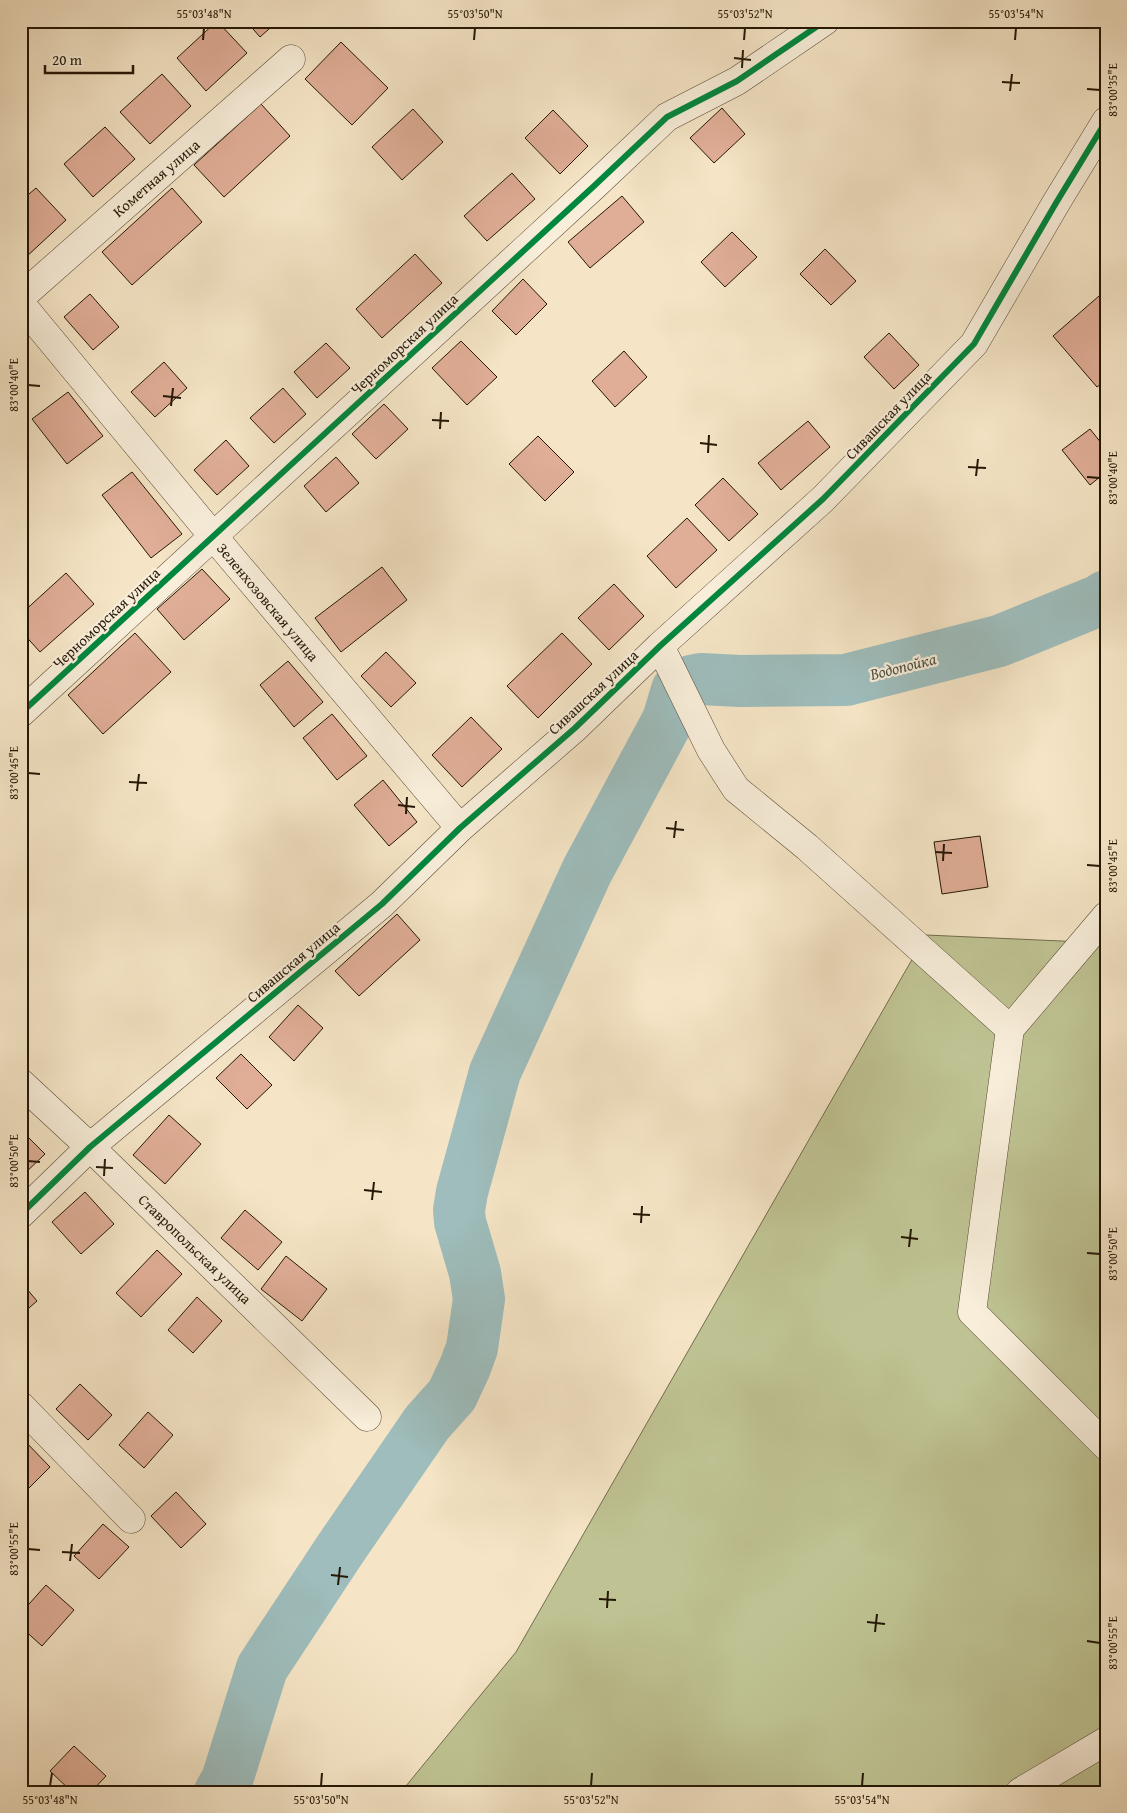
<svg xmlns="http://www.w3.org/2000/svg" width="1127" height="1813" font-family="'Gentium Book Plus',serif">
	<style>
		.green { fill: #bfc393; stroke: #726d4c }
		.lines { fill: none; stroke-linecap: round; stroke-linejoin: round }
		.river { stroke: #9ebdbc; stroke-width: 52 }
		.building { fill: #e0ae97; stroke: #251705 }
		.minor-casing { stroke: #594a35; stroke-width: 29 }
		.minor { stroke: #f8eeda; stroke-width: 28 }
		.cycleway-casing { stroke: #f8eeda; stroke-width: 9 }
		.cycleway { stroke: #00873e; stroke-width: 6 }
		.ticks { fill: none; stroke: #251705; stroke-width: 2 }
		.labels { text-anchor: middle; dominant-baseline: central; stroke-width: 4.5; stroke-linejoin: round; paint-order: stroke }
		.street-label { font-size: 15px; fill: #251705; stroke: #f8eeda }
		.water-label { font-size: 16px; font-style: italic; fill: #4f5145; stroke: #f8eeda }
		.neatline { fill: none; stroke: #251705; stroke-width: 2 }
		.ticks-label { font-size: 12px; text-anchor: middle; fill: #251705 }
	</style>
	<rect width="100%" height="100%" fill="#f5e5c6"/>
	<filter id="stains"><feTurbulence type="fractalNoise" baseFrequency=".004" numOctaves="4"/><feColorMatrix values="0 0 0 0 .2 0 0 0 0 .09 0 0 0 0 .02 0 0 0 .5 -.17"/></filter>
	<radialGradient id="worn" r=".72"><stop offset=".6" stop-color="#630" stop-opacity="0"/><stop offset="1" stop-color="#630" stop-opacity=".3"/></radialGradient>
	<path class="green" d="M926 935 1106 943V1792H401L516 1652Z"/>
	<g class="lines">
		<path class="river" d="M691 681 701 679 740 681 846 680 999 641 1100 600 1106 596
			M220 1792 227 1780 262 1668 339 1551 427 1423 452 1395 465 1367 472 1348 479 1299 475 1273 460 1222 459 1210 462 1192 495 1072 587 871 668 720 677 690"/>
	</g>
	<path class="building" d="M217 21 247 53 206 91 177 58Z
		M246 21H278L260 37Z
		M341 42 388 88 352 125 305 79Z
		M162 74 191 106 150 144 120 112Z
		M261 104 290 136 224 197 194 165Z
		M722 108 745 134 714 163 690 138Z
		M413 109 443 142 402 180 372 147Z
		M553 110 588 146 560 174 525 138Z
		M105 127 135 159 93 197 64 164Z
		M512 173 535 199 487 241 464 216Z
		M36 188 66 220 25 258 21 254V201Z
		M172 188 202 222 132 285 102 252Z
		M622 196 644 222 590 268 568 242Z
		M732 232 757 257 725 287 701 262Z
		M825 249 856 281 831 305 800 274Z
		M415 254 442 283 382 338 356 309Z
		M523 279 547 304 516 335 492 311Z
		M90 294 119 327 93 350 64 317Z
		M1099 296 1106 303V380L1097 387 1053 336Z
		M889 333 919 365 894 389 864 357Z
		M461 341 497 377 467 405 432 368Z
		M326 343 350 368 317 398 294 372Z
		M624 351 647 377 615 407 592 381Z
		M164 362 187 388 155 417 131 392Z
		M283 388 306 414 274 443 250 418Z
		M68 392 103 436 67 464 32 419Z
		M384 404 408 429 376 459 352 434Z
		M808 421 830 447 781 490 758 463Z
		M1090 429 1106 449V472L1090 485 1062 450Z
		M538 436 574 472 545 501 509 464Z
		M226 440 249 466 217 495 194 470Z
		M336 457 359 483 326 512 304 486Z
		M132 472 182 534 151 558 102 495Z
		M723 478 758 514 729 541 695 505Z
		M687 518 717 550 676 588 647 556Z
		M382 567 407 600 341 652 315 618Z
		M202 569 230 599 184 640 157 609Z
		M66 573 94 604 40 652 21 631V614Z
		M614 584 644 616 609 650 578 618Z
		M135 633 171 672 103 734 68 695Z
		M562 633 592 664 538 718 507 686Z
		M386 652 416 683 391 707 361 676Z
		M288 661 323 702 294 727 260 685Z
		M332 714 367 756 337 780 303 738Z
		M471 717 502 749 462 787 432 755Z
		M383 780 417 822 389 846 354 805Z
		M980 836 988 887 942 894 934 842Z
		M397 914 420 940 359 996 335 971Z
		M298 1005 323 1028 294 1061 269 1037Z
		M241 1054 272 1085 247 1109 216 1078Z
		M169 1115 201 1144 165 1184 133 1155Z
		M21 1130 45 1154 21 1177Z
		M85 1192 114 1224 81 1254 52 1222Z
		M245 1210 282 1242 258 1270 221 1238Z
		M157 1250 182 1274 141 1317 116 1293Z
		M286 1256 327 1289 302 1321 261 1289Z
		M21 1282 37 1301 21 1315Z
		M197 1297 222 1321 193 1353 168 1330Z
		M80 1384 112 1415 88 1440 56 1409Z
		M148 1412 173 1435 144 1468 119 1445Z
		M21 1437 50 1467 26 1491 21 1486Z
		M176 1492 206 1524 181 1548 151 1516Z
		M103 1524 129 1547 99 1579 74 1556Z
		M46 1585 74 1610 42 1646 21 1627V1613Z
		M74 1746 106 1776 91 1792H72L50 1771Z"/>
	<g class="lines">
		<defs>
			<path id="minor" d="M21 297 291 59
				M21 304 213 536 460 828
				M660 646 711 750 736 789 807 847 1010 1029
				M21 713 594 186 667 117 737 81 825 21
				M1106 916 1010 1029 972 1312 1106 1446
				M21 1083 90 1147 367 1417
				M21 1214 90 1147 382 904 460 828 575 728 660 646 823 499 974 344 1056 203 1106 121
				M21 1406 131 1519
				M1020 1792 1106 1741"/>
		</defs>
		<use href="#minor" class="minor-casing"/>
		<use href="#minor" class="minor"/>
		<defs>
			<path id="cycleway" d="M21 713 594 186 667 117 737 81 825 21
				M21 1214 90 1147 382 904 460 828 575 728 660 646 823 499 974 344 1056 203 1106 121"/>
		</defs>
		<use href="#cycleway" class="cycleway-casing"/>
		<use href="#cycleway" class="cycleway"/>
	</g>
	<path class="ticks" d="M203 40 204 28M474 40 475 28M744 40 745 28M1015 40 1016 28M734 58 751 60M742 68 743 50M1002 82 1020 83M1087 89 1100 90M1010 91 1012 74M28 385 40 386M163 396 181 398M171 406 173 388M432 420 449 421M440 429 441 412M700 443 717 445M708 453 709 435M968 467 986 468M976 476 978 459M1087 477 1100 478M28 773 40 774M129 782 147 783M137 791 139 774M398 805 415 807M406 814 407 797M666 828 684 830M674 838 676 821M935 852 952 853M943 861 944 844M1087 865 1100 866M28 1161 40 1162M96 1167 113 1168M104 1176 105 1159M364 1190 382 1192M372 1200 374 1182M633 1214 650 1215M641 1223 642 1206M901 1237 918 1239M909 1247 911 1229M1087 1253 1100 1254M28 1549 40 1550M62 1552 80 1553M70 1561 72 1544M331 1575 348 1577M338 1585 340 1567M599 1599 616 1600M607 1608 608 1591M867 1622 885 1624M875 1632 877 1614M1087 1641 1100 1643M50 1786 52 1773M321 1786 322 1773M591 1786 592 1773M862 1786 863 1773"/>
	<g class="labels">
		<g class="street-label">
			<text transform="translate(156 178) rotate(-41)">Кометная улица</text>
			<text transform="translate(404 344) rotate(-43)">Черноморская улица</text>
			<text transform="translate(888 415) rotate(-46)">Сивашская улица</text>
			<text transform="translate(268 602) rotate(50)">Зеленхозовская улица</text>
			<text transform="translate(106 618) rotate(-43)">Черноморская улица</text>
			<text transform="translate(593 692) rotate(-43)">Сивашская улица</text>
			<text transform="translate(293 962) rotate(-40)">Сивашская улица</text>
			<text transform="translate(195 1249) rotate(44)">Ставропольская улица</text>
		</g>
		<g class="water-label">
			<text transform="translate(903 666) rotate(-14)">Водопойка</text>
		</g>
	</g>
	<rect width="1127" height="1813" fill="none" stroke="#f5e5c6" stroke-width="55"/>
	<path d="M45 65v8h88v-8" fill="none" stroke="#251705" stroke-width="2.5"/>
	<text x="52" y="65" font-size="15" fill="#251705" stroke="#f8eeda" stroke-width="4" paint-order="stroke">20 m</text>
	<rect x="28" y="28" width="1072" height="1758" class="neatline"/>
	<g class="ticks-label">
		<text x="204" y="18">55°03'48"N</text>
		<text x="475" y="18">55°03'50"N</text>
		<text x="745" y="18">55°03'52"N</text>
		<text x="1016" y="18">55°03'54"N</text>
		<text transform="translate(1113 90) rotate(-90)" y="4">83°00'35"E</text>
		<text transform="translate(14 385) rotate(-90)" y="4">83°00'40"E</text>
		<text transform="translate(1113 478) rotate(-90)" y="4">83°00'40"E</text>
		<text transform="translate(14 773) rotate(-90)" y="4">83°00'45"E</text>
		<text transform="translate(1113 866) rotate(-90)" y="4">83°00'45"E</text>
		<text transform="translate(14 1161) rotate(-90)" y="4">83°00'50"E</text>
		<text transform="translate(1113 1254) rotate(-90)" y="4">83°00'50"E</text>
		<text transform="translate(14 1549) rotate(-90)" y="4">83°00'55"E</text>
		<text transform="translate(1113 1643) rotate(-90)" y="4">83°00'55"E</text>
		<text x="50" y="1804">55°03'48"N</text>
		<text x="321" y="1804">55°03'50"N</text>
		<text x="591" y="1804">55°03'52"N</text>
		<text x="862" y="1804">55°03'54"N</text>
	</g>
	<rect width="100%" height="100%" filter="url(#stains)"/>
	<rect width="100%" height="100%" fill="url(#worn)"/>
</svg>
